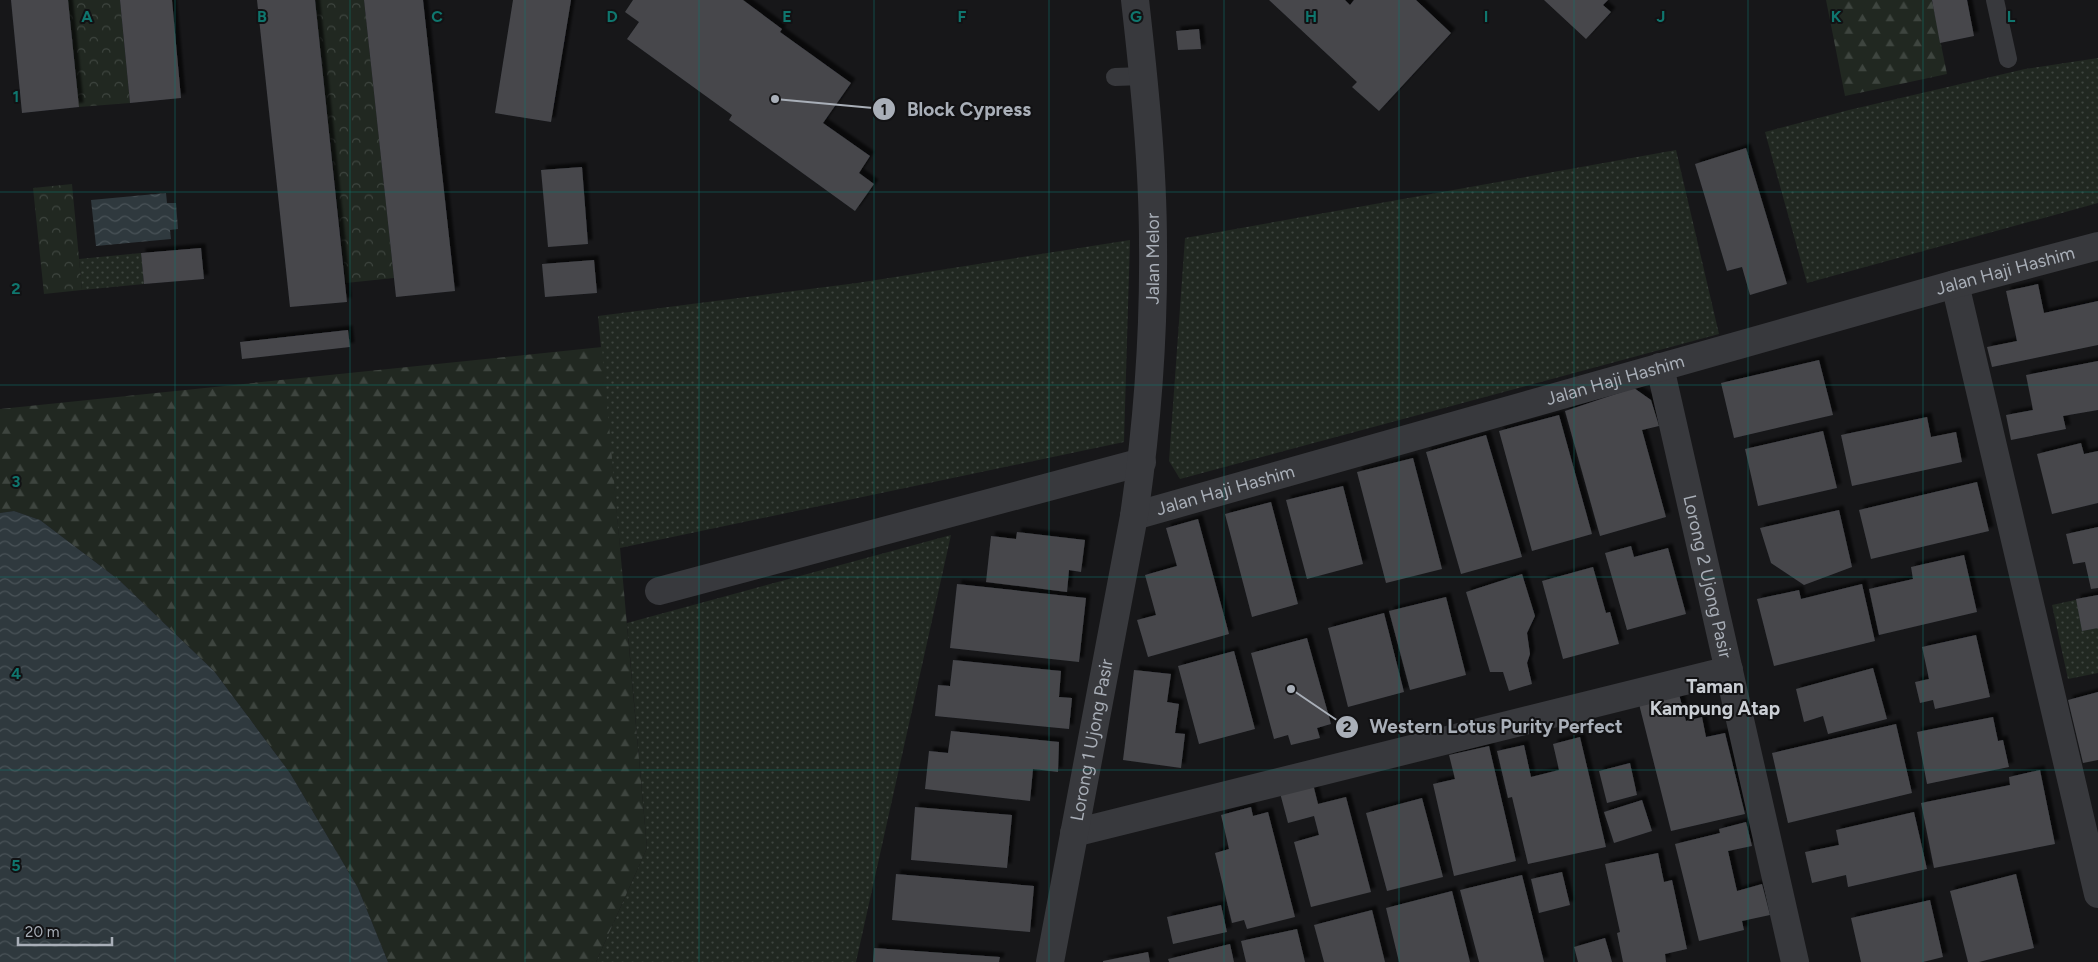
<svg xmlns="http://www.w3.org/2000/svg" width="2098" height="962" font-family="Figtree,sans-serif">
	<style>
		.grass { fill: url(#grass-dots) }
		.forest { fill: url(#forest-firs) }
		.park { fill: url(#park-crowns) }
		.water { fill: url(#water-waves) }
		.building { fill: #46474c; filter: url(#shadow) }
		.lines { fill: none; stroke-linecap: round; stroke-linejoin: round }
		.service { stroke: #38393d; stroke-width: 18 }
		.minor { stroke: #38393d; stroke-width: 28 }
		.grid { fill: none; stroke: #0f766e; stroke-width: 1; stroke-opacity: 0.55 }
		.labels { text-anchor: middle; dominant-baseline: central; stroke-width: 4; stroke-linejoin: round; paint-order: stroke }
		.street-label { font-size: 18px; fill: #a9afb8; stroke: #121214 }
		.neighbourhood-label { font-size: 19px; font-weight: bold; fill: #caced4; stroke: #121214 }
		.grid-label { font-size: 16px; text-anchor: middle; font-weight: bold; fill: #0f766e; stroke: #121214; stroke-width: 4; stroke-linejoin: round; paint-order: stroke }
		.leader { fill: none; stroke: #a9afb8; stroke-width: 2 }
		.callout-dot { fill: #a9afb8; stroke: #121214; stroke-width: 2 }
		.mark-label { font-size: 15px; text-anchor: middle; font-weight: bold; fill: #111 }
		.callout-label { font-size: 19px; text-anchor: middle; font-weight: bold; fill: #a9afb8; stroke: #121214; stroke-width: 4; stroke-linejoin: round; paint-order: stroke }
	</style>
	<defs>
		<pattern id="grass-dots" width="8" height="8" patternUnits="userSpaceOnUse" patternTransform="scale(1.25)"><rect width="8" height="8" fill="#212821"/><path d="M2 2h.1M6 6h.1" fill="none" stroke="#3e453f" stroke-width="1.8" stroke-linecap="round"/></pattern>
		<pattern id="forest-firs" width="22" height="20" patternUnits="userSpaceOnUse" patternTransform="scale(1.25)"><rect width="22" height="20" fill="#212821"/><path d="M5 1l3.5 6h-7zM16 11l3.5 6h-7z" fill="#3e453f"/></pattern>
		<pattern id="park-crowns" width="20" height="18" patternUnits="userSpaceOnUse" patternTransform="scale(1.25)"><rect width="20" height="18" fill="#212821"/><path d="M2 6a3 3 0 1 1 6 0M12 15a3 3 0 1 1 6 0" fill="none" stroke="#3e453f"/></pattern>
		<pattern id="water-waves" width="16" height="10" patternUnits="userSpaceOnUse" patternTransform="scale(1.25)"><rect width="16" height="10" fill="#2f393e"/><path d="M0 5q4-4 8 0t8 0" fill="none" stroke="#4a5358"/></pattern>
		<filter id="shadow"><feDropShadow dx="4.5" dy="-4.5" stdDeviation="1" flood-color="#0009"/></filter>
	</defs>
	<rect width="100%" height="100%" fill="#171719"/>
	<path class="grass" d="M2098 58V203L1807 283 1765 132 1849 110 2025 69Z
		M1676 150 1719 334 1180 479 1169 461 1185 238Z
		M1130 240 1124 442 620 548 598 316 857 283Z
		M141 253 144 284 82 290 79 259Z
		M951 535 856 962H596L647 848 627 623Z
		M2098 595V673L2068 679 2052 605Z"/>
	<path class="forest" d="M1826 0H1932L1947 74 1845 96Z
		M602 347 647 848 596 962H388L358 888 290 773 214 671 119 580 40 520 14 511 0 513V409Z"/>
	<path class="park" d="M68 0H120L130 103 79 107Z
		M315 0H364L394 278 346 283Z
		M72 184 82 290 44 294 33 188Z"/>
	<path class="water" d="M166 193 167 203H176L178 229 170 230 171 239 96 246 91 200Z
		M14 511 40 520 119 580 214 671 290 773 358 888 388 962H0V513Z"/>
	<path class="building" d="M11 0H68L79 107 22 113Z
		M120 0H172L181 98 130 103Z
		M257 0H315L347 302 290 307Z
		M364 0H423L455 291 396 297Z
		M513 0H571L551 122 495 113Z
		M633 0H743L782 29 780 32 851 83 823 123 870 156 859 173 874 184 855 211 729 120 732 115 627 39 639 22 625 12Z
		M1269 0H1345L1350 5 1354 0H1416L1451 33 1379 111 1352 87 1357 82Z
		M1544 0H1608L1603 5 1611 12 1586 39Z
		M1932 0H1967L1974 36 1940 43Z
		M1199 29 1201 49 1178 50 1176 31Z
		M1746 148 1787 284 1750 295 1742 267 1727 271 1695 164Z
		M582 167 588 244 548 247 541 170Z
		M201 248 204 279 144 284 141 253Z
		M594 260 597 293 545 297 542 264Z
		M2038 284 2044 313 2098 301V345L1992 367 1987 347 2017 341 2006 291Z
		M348 330 350 347 242 359 240 342Z
		M1819 360 1833 415 1734 438 1721 383Z
		M2098 361V410L2063 416 2066 429 2011 440 2006 415 2033 410 2026 375Z
		M1634 388 1651 400 1659 426 1642 430 1666 517 1600 536 1565 411Z
		M1559 415 1592 534 1532 551 1499 431Z
		M1927 417 1931 437 1956 432 1962 462 1852 486 1841 435Z
		M1823 431 1837 488 1758 506 1745 449Z
		M1486 435 1522 557 1461 574 1426 452Z
		M2081 443 2084 454 2098 451V503L2052 514 2037 454Z
		M1413 458 1442 569 1386 583 1357 472Z
		M1977 482 1989 531 1871 559 1859 510Z
		M1343 486 1363 564 1307 579 1286 500Z
		M1271 502 1298 604 1252 617 1225 514Z
		M1839 510 1852 567 1804 585 1771 563 1760 528Z
		M1198 519 1229 634 1148 657 1137 620 1156 615 1145 575 1177 566 1166 528Z
		M2098 527V588L2091 589 2085 562 2073 564 2066 534Z
		M1017 532 1085 540 1081 572 1069 570 1067 592 986 582 991 536 1016 539Z
		M1631 546 1634 557 1668 548 1686 614 1627 630 1605 553Z
		M1964 555 1977 612 1879 635 1869 589 1913 579 1911 567Z
		M1593 567 1606 613 1610 612 1619 644 1563 659 1542 581Z
		M1522 574 1535 616 1527 633 1530 654 1527 663 1532 684 1509 691 1503 672H1490L1466 592Z
		M957 584 1086 598 1079 662 950 648Z
		M1862 584 1875 641 1774 666 1757 599 1799 590 1801 599Z
		M2098 595V628L2082 631 2076 599Z
		M1446 597 1466 675 1410 690 1389 611Z
		M1384 613 1404 692 1348 707 1328 628Z
		M1976 635 1990 697 1935 709 1933 700 1920 703 1915 682 1929 679 1922 647Z
		M1307 638 1331 724 1317 728 1320 738 1291 745 1288 735 1274 739 1251 653Z
		M1234 651 1255 729 1199 744 1178 666Z
		M953 660 1061 671 1059 697 1072 698 1069 729 935 716 938 685 950 686Z
		M1873 668 1887 719 1828 734 1823 716 1804 722 1796 689Z
		M1134 670 1171 674 1167 702 1179 704 1175 733 1185 734 1181 768 1123 760Z
		M2098 692V760L2083 763 2068 700Z
		M1679 694 1686 721 1702 717 1706 737 1725 733 1745 814 1671 831 1639 704Z
		M1993 717 1998 741 2003 740 2009 767 1927 784 1917 732Z
		M1896 724 1912 793 1788 823 1772 753Z
		M951 731 1059 742 1058 772 1033 769 1030 801 925 789 929 751 948 753Z
		M1580 737 1606 847 1528 864 1512 797 1508 798 1497 751 1524 745 1531 777 1559 770 1553 744Z
		M1489 746 1516 861 1454 876 1433 784 1455 779 1449 755Z
		M1630 763 1637 795 1607 803 1599 771Z
		M2040 770 2055 844 1934 868 1921 803 2010 785 2009 777Z
		M1313 784 1318 804 1346 797 1371 892 1311 907 1294 842 1319 835 1314 816 1288 823 1280 793Z
		M1422 798 1443 877 1387 891 1366 813Z
		M1642 800 1652 831 1614 843 1604 812Z
		M915 807 1012 815 1007 868 911 860Z
		M1251 807 1253 816 1268 812 1295 917 1247 929 1244 920 1232 923 1215 853 1229 849 1221 815Z
		M1914 812 1927 869 1848 887 1846 875 1812 883 1805 852 1839 845 1836 830Z
		M1746 822 1752 846 1728 851 1737 891 1762 884 1770 915 1742 921 1744 930 1699 941 1675 844 1720 833 1719 829Z
		M1658 853 1664 882 1672 880 1687 949 1665 954 1666 962H1623L1617 933 1620 932 1605 864Z
		M1562 872 1570 905 1539 913 1531 879Z
		M896 874 1034 886 1030 932 892 920Z
		M2016 874 2034 948 1979 962H1968L1950 891Z
		M1522 875 1544 962H1479L1460 890Z
		M1452 891 1470 962H1399L1386 908Z
		M1930 900 1943 957 1923 962H1861L1851 918Z
		M1221 905 1227 932 1173 944 1167 917Z
		M1372 910 1385 962H1324L1314 925Z
		M1297 929 1305 962H1246L1241 941Z
		M1605 938 1612 962H1578L1574 947Z
		M1230 944 1234 962H1169L1168 959Z
		M874 948 1000 957 999 962H873Z
		M1148 952 1150 962H1103V961Z"/>
	<g class="lines">
		<path class="service" d="M1995 0 2008 59
			M1115 77 1143 76"/>
		<g class="minor">
			<path d="M1955 284 2098 894"/>
			<path id="s1" d="M1660 367 1795 962"/>
			<path id="s2" d="M1134 516 1955 284 2098 246"/>
			<path d="M659 591 1142 462"/>
			<path d="M1074 833 1729 670"/>
			<path id="s3" d="M1050 962 1134 516C1147 427 1154 336 1153 245 1153 165 1144 79 1135 0"/>
		</g>
	</g>
	<path class="grid" d="M175 0V962M350 0V962M525 0V962M699 0V962M874 0V962M1049 0V962M1224 0V962M1399 0V962M1574 0V962M1748 0V962M1923 0V962M0 192H2098M0 385H2098M0 577H2098M0 770H2098"/>
	<g class="labels">
		<g class="street-label">
			<text stroke="none"><textPath href="#s3" startOffset="712">Jalan Melor</textPath></text>
			<text stroke="none"><textPath href="#s2" startOffset="905">Jalan Haji Hashim</textPath></text>
			<text stroke="none"><textPath href="#s2" startOffset="500">Jalan Haji Hashim</textPath></text>
			<text stroke="none"><textPath href="#s2" startOffset="95">Jalan Haji Hashim</textPath></text>
			<text stroke="none"><textPath href="#s1" startOffset="215">Lorong 2 Ujong Pasir</textPath></text>
			<text stroke="none"><textPath href="#s3" startOffset="226">Lorong 1 Ujong Pasir</textPath></text>
		</g>
		<g class="neighbourhood-label">
			<text x="1715" y="686">Taman<tspan x="1715" dy="22">Kampung Atap</tspan></text>
		</g>
	</g>
	<g class="grid-label">
		<text x="87" y="22">A</text>
		<text x="262" y="22">B</text>
		<text x="437" y="22">C</text>
		<text x="612" y="22">D</text>
		<text x="787" y="22">E</text>
		<text x="962" y="22">F</text>
		<text x="1136" y="22">G</text>
		<text x="1311" y="22">H</text>
		<text x="1486" y="22">I</text>
		<text x="1661" y="22">J</text>
		<text x="1836" y="22">K</text>
		<text x="2011" y="22">L</text>
		<text x="16" y="102">1</text>
		<text x="16" y="294">2</text>
		<text x="16" y="487">3</text>
		<text x="16" y="679">4</text>
		<text x="16" y="871">5</text>
	</g>
	<path class="leader" d="M775 99L884 109M1291 689L1347 727"/>
	<g class="callout-dot">
		<circle cx="775" cy="99" r="5"/>
		<circle cx="1291" cy="689" r="5"/>
		<circle cx="884" cy="109" r="12"/>
		<circle cx="1347" cy="727" r="12"/>
	</g>
	<g class="mark-label">
		<text x="884" y="115">1</text>
		<text x="1347" y="732">2</text>
	</g>
	<g class="callout-label">
		<text x="969" y="116">Block Cypress</text>
		<text x="1496" y="733">Western Lotus Purity Perfect</text>
	</g>
	<path d="M18 937v8h94v-8" fill="none" stroke="#a9afb8" stroke-width="2.5"/>
	<text x="25" y="937" font-size="15" fill="#a9afb8" stroke="#121214" stroke-width="4" paint-order="stroke">20 m</text>
</svg>
